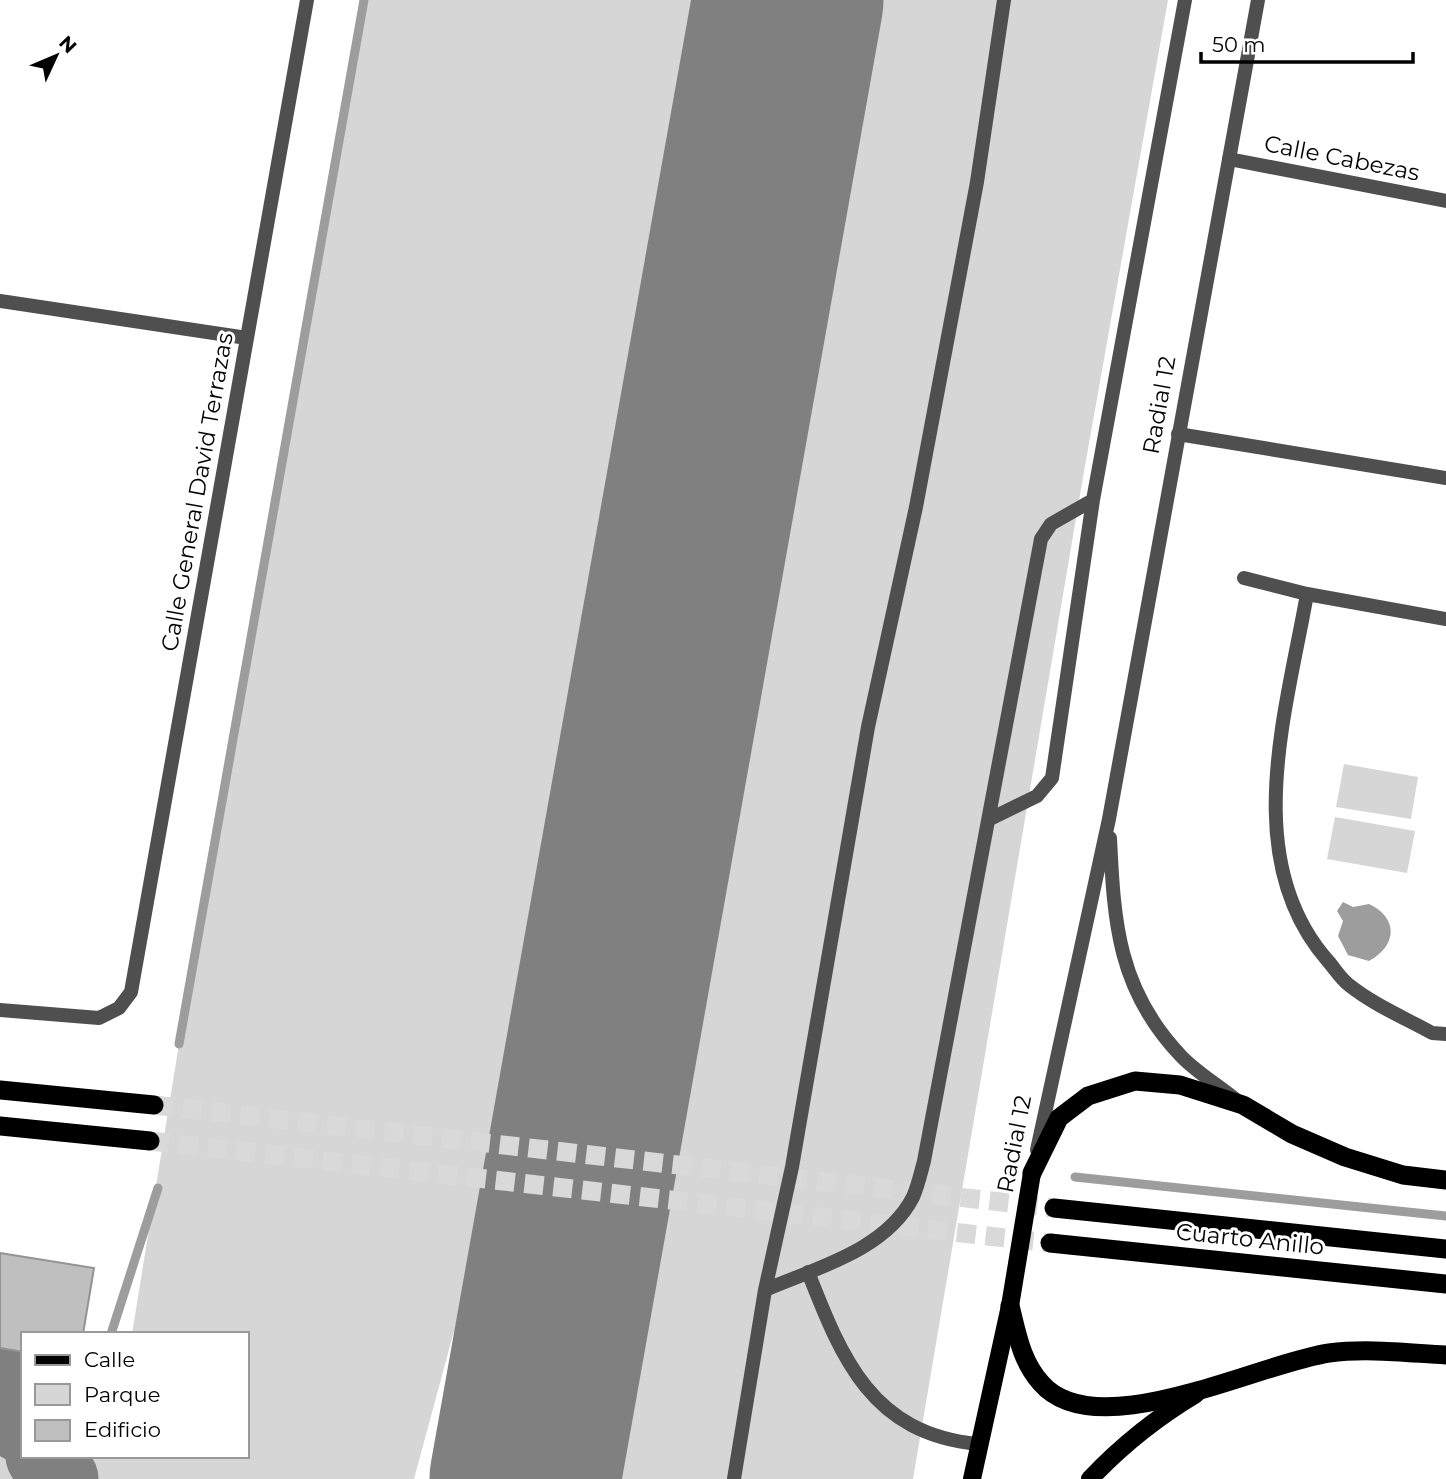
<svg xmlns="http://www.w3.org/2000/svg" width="1446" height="1479" font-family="Montserrat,sans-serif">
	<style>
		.green { fill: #d6d6d6 }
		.water { fill: #9d9d9d }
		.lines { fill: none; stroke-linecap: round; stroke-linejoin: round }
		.stream { stroke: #9d9d9d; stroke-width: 9 }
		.taxiway { stroke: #808080; stroke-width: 77 }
		.runway { stroke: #808080; stroke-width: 191 }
		.building { fill: #bfbfbf; stroke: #939393; stroke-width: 2 }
		.trunk-tunnel { stroke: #d9d9d9; stroke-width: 19; stroke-dasharray: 19 10; stroke-linecap: butt }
		.service { stroke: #4f4f4f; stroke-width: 14 }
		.minor { stroke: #4f4f4f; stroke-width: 14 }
		.tertiary { stroke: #4f4f4f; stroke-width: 14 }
		.primary { stroke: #000; stroke-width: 18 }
		.trunk { stroke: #000; stroke-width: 19 }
		.labels { text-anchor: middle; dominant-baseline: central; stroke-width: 6; stroke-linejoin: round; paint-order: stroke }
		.street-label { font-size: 23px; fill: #000; stroke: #fff }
	</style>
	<rect width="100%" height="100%" fill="#fff"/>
	<path class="green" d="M364 0H698L467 1283 414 1479H0V1456L23 1436V1456H247V1334H132L179 1044Z
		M876 0H1168L1083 477 913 1479H603Z
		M1344 764 1418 777 1411 819 1336 807Z
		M1335 817 1415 831 1407 873 1327 859Z"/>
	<path class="water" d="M1343 902 1353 907 1369 904C1399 918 1397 946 1369 961L1348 955 1338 936 1343 921 1337 911Z"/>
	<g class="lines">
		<path class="stream" d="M179 1044 364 0
			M1075 1177 1446 1216
			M111 1334 158 1188
			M0 1431 23 1413"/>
		<path class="taxiway" d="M12 1350 6 1400 23 1425
			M44 1456 60 1479"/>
		<path class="runway" d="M525 1479 788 0"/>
	</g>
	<path class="building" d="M0 1253 94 1268 83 1334H23V1352L0 1348Z"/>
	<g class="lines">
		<path class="trunk-tunnel" d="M154 1105 1054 1208
			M150 1141 1050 1243"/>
		<path class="service" d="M990 819 1037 796 1052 778 1093 500 1185 0
			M808 1272C842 1359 872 1434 978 1444
			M765 1290C816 1268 886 1250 913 1197 918 1186 921 1172 924 1161L1041 539 1051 524 1093 500
			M734 1479 765 1290 792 1167 868 727 916 507 977 182 1004 0"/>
		<path class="minor" d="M1229 159 1446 201
			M0 301 247 338
			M1178 434 1446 478
			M1244 578 1307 594 1446 619
			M1307 594C1286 713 1239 860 1328 961 1335 969 1341 979 1349 985 1374 1005 1405 1018 1432 1033L1446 1034
			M0 1010 99 1018 119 1008 131 992 307 0"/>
		<path class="tertiary" d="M1110 838C1114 923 1118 990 1181 1056 1196 1072 1218 1085 1235 1099
			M1037 1150 1109 819 1258 0"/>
		<path class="primary" d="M972 1479 1010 1306 1032 1173
			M1090 1479C1122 1445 1156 1418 1196 1394"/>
		<path class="trunk" d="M0 1090 154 1105
			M0 1126 150 1141
			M1032 1173 1059 1118 1088 1096 1135 1081 1180 1085 1243 1105 1292 1134 1345 1157 1403 1175 1446 1180
			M1054 1208 1446 1249
			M1050 1243 1446 1284
			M1010 1306C1017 1333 1021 1361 1041 1383 1096 1447 1259 1363 1329 1353 1367 1348 1408 1353 1446 1355"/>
	</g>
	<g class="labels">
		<g class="street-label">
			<text transform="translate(1342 158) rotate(11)">Calle Cabezas</text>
			<text transform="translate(1159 405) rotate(-80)">Radial 12</text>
			<text transform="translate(197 492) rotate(-80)">Calle General David Terrazas</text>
			<text transform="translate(1014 1144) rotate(-79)">Radial 12</text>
			<text transform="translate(1250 1239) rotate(6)">Cuarto Anillo</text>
		</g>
	</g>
	<rect x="21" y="1332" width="228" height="126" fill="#ffffff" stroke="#999999" stroke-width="2"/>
	<rect x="35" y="1355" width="35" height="10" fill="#000000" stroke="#999999" stroke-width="2"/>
	<text x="84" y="1367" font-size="21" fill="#000000">Calle</text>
	<rect x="35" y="1384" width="35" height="21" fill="#d6d6d6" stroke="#999999" stroke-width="2"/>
	<text x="84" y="1402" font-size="21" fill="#000000">Parque</text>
	<rect x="35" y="1420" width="35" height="21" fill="#bfbfbf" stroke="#999999" stroke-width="2"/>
	<text x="84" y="1437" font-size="21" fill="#000000">Edificio</text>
	<g transform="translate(56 56) rotate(46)" stroke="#ffffff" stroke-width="5" paint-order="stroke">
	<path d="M0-5L12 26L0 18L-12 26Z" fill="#000000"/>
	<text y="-10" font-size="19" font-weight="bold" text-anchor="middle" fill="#000000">N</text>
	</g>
	<path d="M1201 52v10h212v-10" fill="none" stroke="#000000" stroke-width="3.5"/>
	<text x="1212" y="52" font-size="21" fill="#000000" stroke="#ffffff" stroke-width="5" paint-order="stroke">50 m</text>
</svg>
